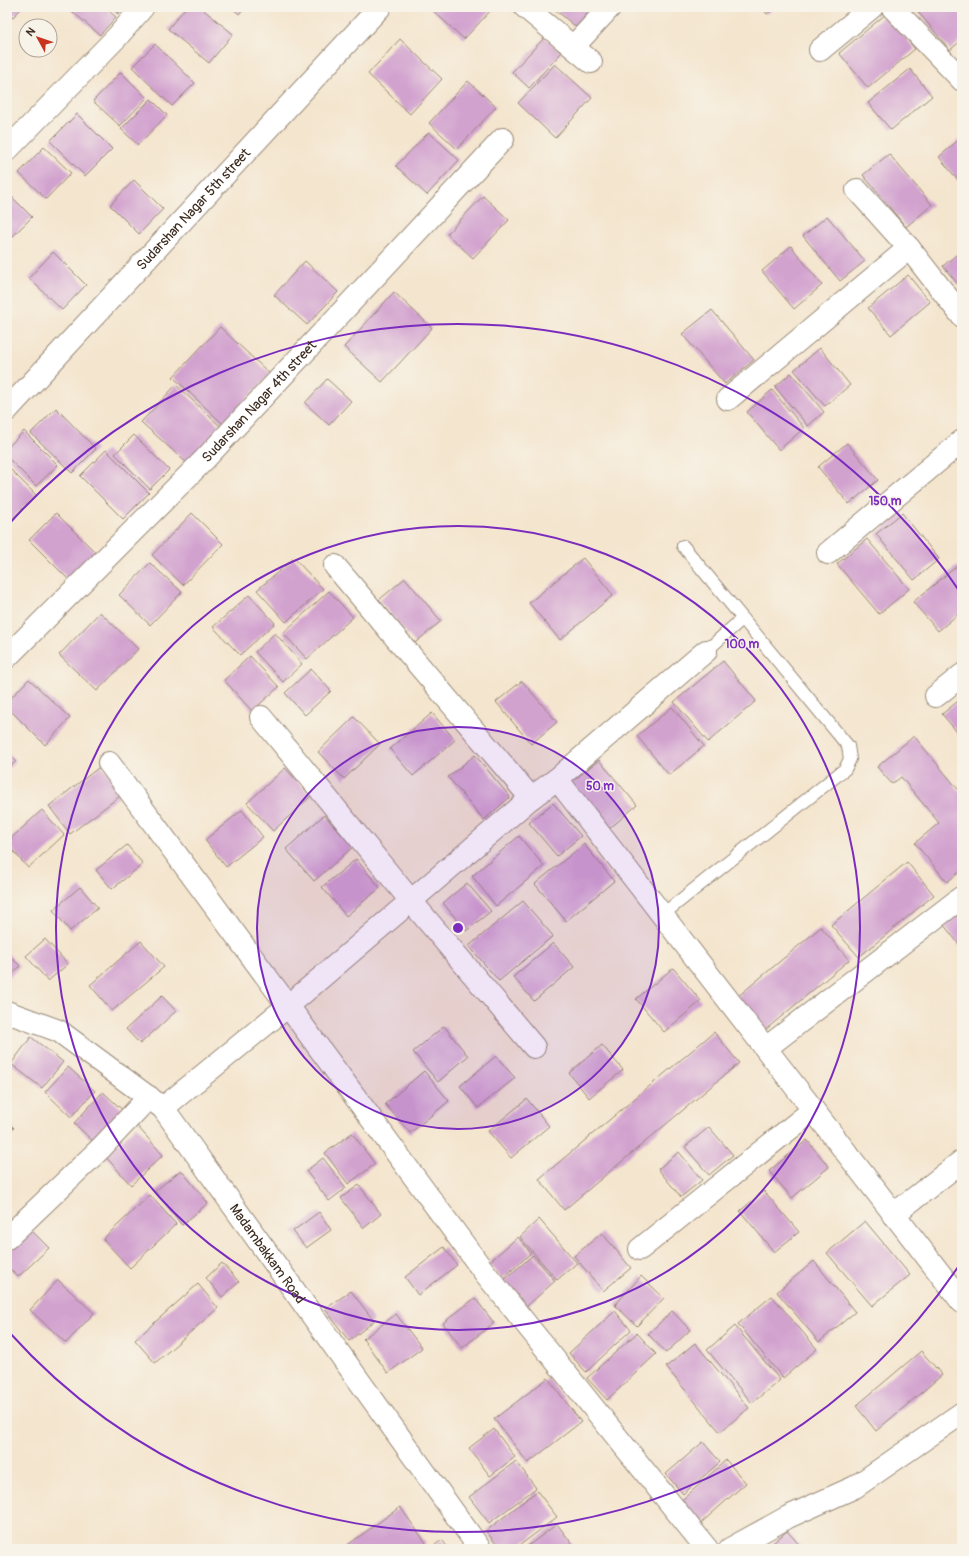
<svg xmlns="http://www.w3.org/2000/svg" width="969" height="1556" font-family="Pangolin,sans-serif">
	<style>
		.building { fill: #d2a2cf }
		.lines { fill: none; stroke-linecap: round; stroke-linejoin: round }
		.service-casing { stroke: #988876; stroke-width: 14 }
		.minor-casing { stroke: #988876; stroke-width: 24 }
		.tertiary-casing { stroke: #988876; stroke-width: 24 }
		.service { stroke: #fff; stroke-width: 12 }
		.minor { stroke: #fff; stroke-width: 22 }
		.tertiary { stroke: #fff; stroke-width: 22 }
		.ring { fill: none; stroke: #7b2cbf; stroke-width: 2 }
		.labels { text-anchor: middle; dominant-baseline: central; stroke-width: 3; stroke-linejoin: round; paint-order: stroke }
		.street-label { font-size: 14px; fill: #3b2a1e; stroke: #f7f3e8 }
		.centre { fill: #7b2cbf; stroke: #f7f3e8; stroke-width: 2 }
		.ring-label { font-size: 12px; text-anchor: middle; font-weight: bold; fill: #7b2cbf; stroke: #f7f3e8; stroke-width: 3; stroke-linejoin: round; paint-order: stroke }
	</style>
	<rect width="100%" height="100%" fill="#f7f3e8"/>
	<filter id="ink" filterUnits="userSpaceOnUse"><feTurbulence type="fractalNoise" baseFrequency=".025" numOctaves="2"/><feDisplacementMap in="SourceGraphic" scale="8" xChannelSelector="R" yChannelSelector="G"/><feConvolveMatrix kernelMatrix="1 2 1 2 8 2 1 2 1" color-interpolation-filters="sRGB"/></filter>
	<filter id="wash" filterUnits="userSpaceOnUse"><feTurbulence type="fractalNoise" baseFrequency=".012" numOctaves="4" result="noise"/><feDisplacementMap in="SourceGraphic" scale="16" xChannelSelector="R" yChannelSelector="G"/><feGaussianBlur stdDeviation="0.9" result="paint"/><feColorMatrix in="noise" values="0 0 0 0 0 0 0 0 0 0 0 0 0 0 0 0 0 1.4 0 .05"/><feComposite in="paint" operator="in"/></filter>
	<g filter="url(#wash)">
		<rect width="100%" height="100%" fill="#f4e5ce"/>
		<g id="blocks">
			<path class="building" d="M7 7H23L7 23Z
				M67 7H104L116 17 100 35Z
				M110 7H123L118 14Z
				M186 7H200L233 34 209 63 168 29Z
				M231 7H245L239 14Z
				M429 7H494L464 39Z
				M552 7H593L576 27Z
				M761 7H776L767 14Z
				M914 7H962V40L950 50Z
				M886 14 915 49 868 88 839 53Z
				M545 37 561 53 529 88 512 72Z
				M400 39 442 79 410 114 368 74Z
				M155 44 195 83 172 106 132 67Z
				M555 64 592 98 555 138 518 103Z
				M910 69 932 96 891 130 868 103Z
				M121 72 147 98 120 126 93 101Z
				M468 81 496 107 457 149 429 123Z
				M151 99 167 115 138 145 121 129Z
				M77 114 112 149 85 176 50 141Z
				M429 132 459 160 427 195 396 166Z
				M962 137V185L939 157Z
				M44 147 71 173 46 199 19 173Z
				M889 154 932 205 906 227 863 175Z
				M134 180 163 209 139 234 110 205Z
				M7 192 32 217 11 238 7 234Z
				M483 196 509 220 473 258 447 234Z
				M827 216 865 261 840 281 803 236Z
				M791 246 822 285 794 309 762 271Z
				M962 250V289L943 266Z
				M53 252 86 285 62 310 29 278Z
				M305 261 338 292 307 325 274 295Z
				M908 275 930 302 891 335 868 308Z
				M394 292 432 328 382 382 344 347Z
				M712 310 754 360 725 384 682 334Z
				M220 327 270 374 223 424 173 377Z
				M820 348 850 385 825 406 794 370Z
				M791 373 824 412 808 426 775 387Z
				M327 379 351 401 329 425 305 403Z
				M176 385 222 428 188 464 141 422Z
				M772 390 804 428 779 450 747 412Z
				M56 408 96 449 72 473 31 433Z
				M24 431 58 465 36 486 7 457V448Z
				M134 435 169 470 150 489 115 454Z
				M847 443 878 480 849 504 818 467Z
				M106 450 149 493 123 519 80 476Z
				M7 466 36 495 8 523 7 521Z
				M56 513 97 554 70 581 29 540Z
				M192 513 223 544 183 585 152 555Z
				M902 513 939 559 914 580 876 534Z
				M867 539 909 589 879 614 837 564Z
				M294 558 323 589 286 622 257 590Z
				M583 558 613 595 560 640 529 603Z
				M150 563 182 592 150 625 119 595Z
				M957 566 962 572V611L938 631 913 602Z
				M405 578 441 621 415 643 379 600Z
				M329 591 353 617 307 659 283 633Z
				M249 595 275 623 240 655 213 627Z
				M100 612 138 649 97 691 59 655Z
				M275 633 302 664 283 682 255 652Z
				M250 656 279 687 252 711 224 680Z
				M723 661 756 701 708 742 674 702Z
				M311 669 331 691 305 715 285 693Z
				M29 679 70 718 45 745 7 707V702Z
				M522 681 557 722 531 744 496 702Z
				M962 698V738L942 714Z
				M672 707 704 746 669 775 637 736Z
				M432 713 455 740 413 776 390 749Z
				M354 717 380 744 344 779 318 752Z
				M914 736 962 794V870L947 882 915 843 939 823 901 777 892 784 877 767Z
				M7 752 16 761 7 770Z
				M475 755 510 797 484 820 448 777Z
				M599 760 637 805 609 829 570 783Z
				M102 765 124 793 70 834 49 806Z
				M285 768 311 796 273 831 247 803Z
				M553 803 581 836 557 856 529 823Z
				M42 810 64 835 28 868 7 844V842Z
				M242 810 263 837 226 867 205 840Z
				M324 815 353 847 314 881 286 849Z
				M519 836 544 866 496 906 472 876Z
				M584 844 614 881 566 921 535 884Z
				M127 845 143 864 112 889 96 870Z
				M356 859 380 888 346 916 322 887Z
				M907 862 934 895 859 957 831 925Z
				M467 883 491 911 466 931 443 903Z
				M80 887 98 908 70 931 53 910Z
				M523 901 553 936 499 981 469 946Z
				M962 910V948L943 924Z
				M821 927 849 960 764 1031 736 998Z
				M45 939 68 964 48 981 26 956Z
				M141 941 164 967 112 1011 90 985Z
				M553 943 574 967 534 1001 513 977Z
				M7 953 20 966 7 980Z
				M673 968 701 1001 664 1032 636 999Z
				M162 996 176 1011 140 1044 126 1029Z
				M444 1026 468 1056 438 1082 413 1052Z
				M714 1032 739 1063 564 1210 539 1179Z
				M31 1037 63 1062 42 1088 11 1064Z
				M602 1045 623 1070 589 1098 569 1073Z
				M496 1056 515 1078 478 1108 460 1086Z
				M68 1067 95 1091 71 1117 45 1092Z
				M424 1071 449 1101 410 1133 385 1104Z
				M103 1092 129 1116 100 1148 74 1123Z
				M527 1099 549 1126 511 1158 488 1131Z
				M7 1121 14 1128 7 1135Z
				M137 1126 163 1155 131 1185 105 1156Z
				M709 1127 733 1155 709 1175 685 1147Z
				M352 1133 375 1164 348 1184 325 1153Z
				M807 1140 829 1167 792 1198 769 1171Z
				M679 1152 702 1180 681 1197 658 1169Z
				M323 1158 346 1188 329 1201 306 1171Z
				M181 1170 208 1203 182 1225 155 1191Z
				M359 1185 381 1214 364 1228 341 1198Z
				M764 1191 799 1232 774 1252 740 1211Z
				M150 1195 176 1224 130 1268 103 1239Z
				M319 1212 331 1230 306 1248 293 1231Z
				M539 1219 577 1263 557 1280 520 1237Z
				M865 1221 910 1275 872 1306 827 1253Z
				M27 1226 49 1248 18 1277 7 1266V1246Z
				M602 1233 631 1268 603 1291 574 1256Z
				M518 1237 531 1253 502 1279 488 1263Z
				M444 1247 457 1265 418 1295 405 1277Z
				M533 1255 555 1281 526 1307 503 1281Z
				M814 1261 855 1312 819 1342 777 1292Z
				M222 1263 239 1282 222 1297 206 1278Z
				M641 1276 664 1298 637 1326 615 1305Z
				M58 1280 94 1313 66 1343 30 1310Z
				M198 1284 218 1308 155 1363 135 1340Z
				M351 1291 374 1321 349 1341 325 1309Z
				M772 1296 817 1349 783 1378 738 1324Z
				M475 1298 494 1323 462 1348 443 1323Z
				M615 1311 631 1330 586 1372 569 1353Z
				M672 1311 690 1330 666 1353 648 1334Z
				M396 1314 422 1348 388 1373 363 1339Z
				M735 1326 780 1380 752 1403 707 1350Z
				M637 1333 656 1354 607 1400 587 1378Z
				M695 1343 749 1408 720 1432 666 1367Z
				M921 1351 942 1375 876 1431 856 1406Z
				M548 1378 581 1422 528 1463 494 1419Z
				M494 1429 515 1457 490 1476 469 1448Z
				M703 1442 720 1462 683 1494 666 1474Z
				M726 1460 746 1483 701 1523 681 1501Z
				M516 1461 536 1488 489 1523 469 1497Z
				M537 1491 557 1517 515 1549H500L486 1531Z
				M400 1507 426 1543 418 1549H342Z
				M557 1524 576 1549H524Z
				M787 1531 803 1549H766Z
				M442 1540 449 1549H429Z"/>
		</g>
	</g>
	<g filter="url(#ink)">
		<use href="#blocks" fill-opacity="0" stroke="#988876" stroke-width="1"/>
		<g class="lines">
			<defs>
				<path id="service" d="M706 651 742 619
					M662 915 845 769 850 759 848 746 683 546"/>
				<g id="minor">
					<path d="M525 7 591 62"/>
					<path d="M892 7 962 80"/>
					<path d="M573 47 610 7"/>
					<path d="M820 50 872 7"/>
					<path d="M7 150 117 37 143 7"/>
					<path d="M857 190 909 248"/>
					<path d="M728 399 909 248 962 316"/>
					<path id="s1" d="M7 410 380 7"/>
					<path d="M828 553 962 441"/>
					<path d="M335 566 531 798"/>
					<path id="s2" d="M7 657 204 460 503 139"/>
					<path d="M936 696 962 675"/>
					<path d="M261 717 411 901 534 1047"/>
					<path d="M109 763 485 1273 707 1549"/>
					<path d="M557 779 962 1302"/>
					<path d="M766 1048 962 897"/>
					<path d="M163 1108 288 1006 531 798 557 779 706 651"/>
					<path d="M893 1215 962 1161"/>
					<path d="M7 1238 101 1148 149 1097"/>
					<path d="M640 1249 813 1110"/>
					<path d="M730 1549 788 1517 855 1487 962 1413"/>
				</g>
				<g id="tertiary">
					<path id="s3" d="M7 1012 59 1031 163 1108 480 1549"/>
				</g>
			</defs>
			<use href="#service" class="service-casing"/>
			<use href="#minor" class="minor-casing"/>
			<use href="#tertiary" class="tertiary-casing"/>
			<use href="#service" class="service"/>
			<use href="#minor" class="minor"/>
			<use href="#tertiary" class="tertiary"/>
		</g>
	</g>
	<circle cx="458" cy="928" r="201" fill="#7b2cbf" fill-opacity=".12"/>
	<g class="ring">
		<circle cx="458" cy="928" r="201"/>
		<circle cx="458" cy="928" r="402"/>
		<path d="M962 1261A604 604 0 0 1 9 1332M9 524A604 604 0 0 1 962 595"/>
	</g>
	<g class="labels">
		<g class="street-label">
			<text stroke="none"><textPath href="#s1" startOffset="274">Sudarshan Nagar 5th street</textPath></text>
			<text stroke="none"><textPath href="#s2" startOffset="359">Sudarshan Nagar 4th street</textPath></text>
			<text stroke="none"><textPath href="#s3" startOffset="364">Madambakkam Road</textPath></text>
		</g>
	</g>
	<circle cx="458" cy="928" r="6" class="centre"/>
	<g class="ring-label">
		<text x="885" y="505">150 m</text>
		<text x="742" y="648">100 m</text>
		<text x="600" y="790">50 m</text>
	</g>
	<rect width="969" height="1556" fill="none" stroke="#f7f3e8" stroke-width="24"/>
	<g transform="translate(38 38) rotate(310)"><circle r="19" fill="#f7f3e8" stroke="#aca397"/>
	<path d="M0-3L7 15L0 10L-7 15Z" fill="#c8321e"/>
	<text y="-6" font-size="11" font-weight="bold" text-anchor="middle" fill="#3b2a1e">N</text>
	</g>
</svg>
